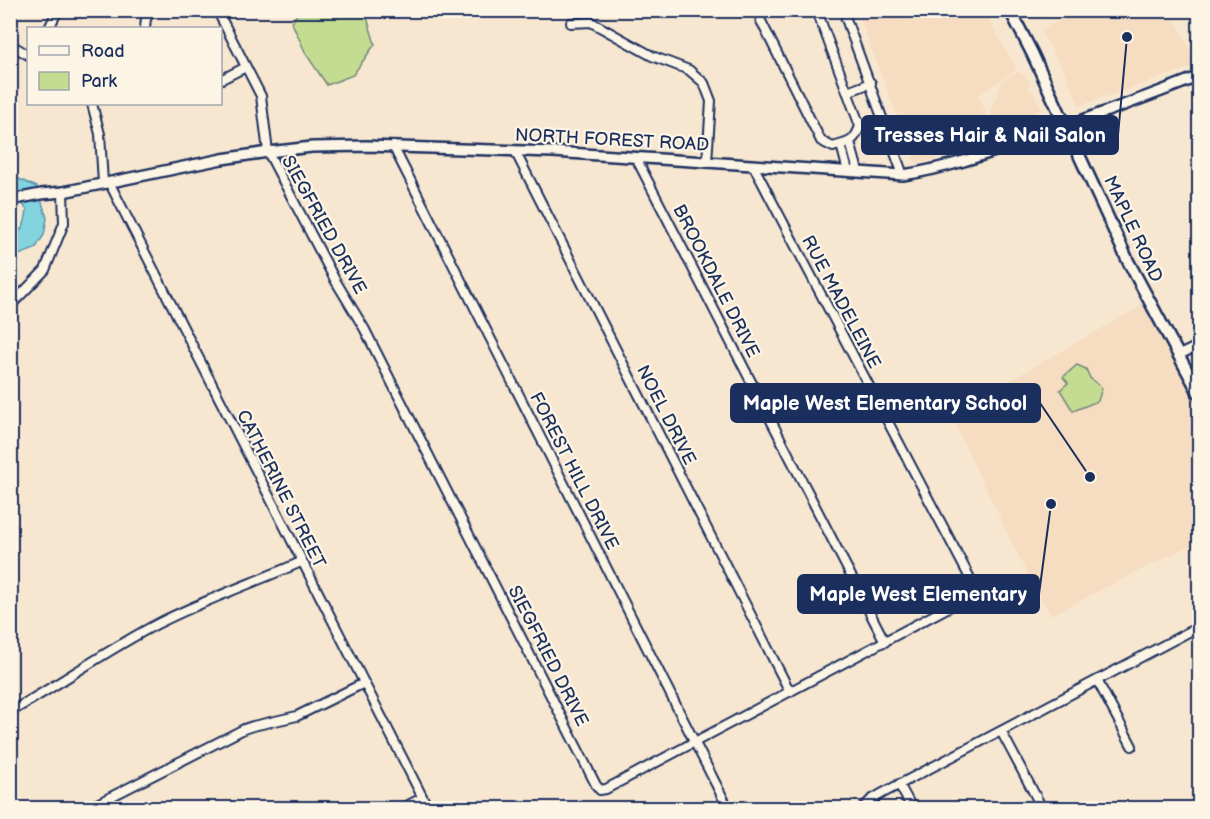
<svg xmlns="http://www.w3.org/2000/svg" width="1210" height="819" font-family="'Balsamiq Sans',sans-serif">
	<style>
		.built { fill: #f6ddc1 }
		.green { fill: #c4dc92; stroke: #708678; stroke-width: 1.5 }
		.water { fill: #84d4df; stroke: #5a92ab; stroke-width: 1.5 }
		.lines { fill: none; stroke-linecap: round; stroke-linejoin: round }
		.minor-casing { stroke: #1b2f5e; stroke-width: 12 }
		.tertiary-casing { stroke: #1b2f5e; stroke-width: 14 }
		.secondary-casing { stroke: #1b2f5e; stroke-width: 15 }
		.minor { stroke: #fcf5e5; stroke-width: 8 }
		.tertiary { stroke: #fcf5e5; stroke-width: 9 }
		.secondary { stroke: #fcf5e5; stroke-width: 10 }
		.labels { text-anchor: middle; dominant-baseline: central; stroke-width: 4.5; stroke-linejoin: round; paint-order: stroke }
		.street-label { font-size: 18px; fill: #1b2f5e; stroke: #fcf5e5 }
		.leader { fill: none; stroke: #1b2f5e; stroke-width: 2 }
		.callout-dot { fill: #1b2f5e; stroke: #fcf5e5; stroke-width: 2 }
		.callout { fill: #1b2f5e; stroke: #1b2f5e; stroke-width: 2 }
		.callout-label { font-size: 20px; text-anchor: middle; font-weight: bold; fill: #fff }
	</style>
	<rect width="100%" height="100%" fill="#f8e7d0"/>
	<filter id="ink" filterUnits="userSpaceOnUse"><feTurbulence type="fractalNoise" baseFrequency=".0167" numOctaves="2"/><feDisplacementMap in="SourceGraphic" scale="12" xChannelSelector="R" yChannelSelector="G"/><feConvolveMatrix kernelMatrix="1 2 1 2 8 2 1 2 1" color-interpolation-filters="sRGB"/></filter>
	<g filter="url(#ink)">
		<path class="built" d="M857 11H869L891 18 917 21 953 16 973 11H984L1017 70 979 95 994 132 990 134V139L976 140 975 136H974L972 138V143L964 148 927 162 915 163Z
			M1069 11H1170L1199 65 1079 106 1067 77 1040 30 1071 15Z
			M1017 72 1025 75 1030 84 1028 87 1029 88 1035 95 1042 109 1035 114 1033 118 1037 125 1001 138 990 112 1002 81Z
			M1150 301 1199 395V541L1051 615 1026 572 950 414Z"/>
		<path class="green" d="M303 10 365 11 375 44 353 75 327 85 306 54 292 23 298 12Z
			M1077 365 1086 369 1090 378 1102 388 1098 401 1073 411 1060 390 1068 383 1063 377Z"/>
		<path class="water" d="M11 172 19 179 37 187 47 218 44 235 35 249 11 258V236C24 231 25 224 27 210L15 193 11 190Z"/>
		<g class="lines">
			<defs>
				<path id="minor" d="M217 10 261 96 268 152 335 280 364 328 596 785 600 790 606 789 966 598 972 590 971 580 753 165
					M846 19 903 175
					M761 21 821 141 833 147C849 142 854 143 860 126L817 11
					M571 23 591 22 652 56 689 70 704 83 711 101 707 162
					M49 28 58 10
					M145 28 146 18 153 10
					M10 44 28 55
					M220 80 246 67
					M847 92 871 83
					M92 104 100 134 103 183
					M850 142 858 171
					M841 145 848 171
					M393 146 728 808
					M515 151 790 692
					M636 158 885 642
					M109 182 428 808
					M10 306 45 270 64 223 63 192
					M1179 355 1200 345
					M1097 680 1132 746
					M10 712C60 684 107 650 157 624 204 600 253 583 301 562
					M1001 731 1042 808
					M899 784 912 808
					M89 808 244 729 253 726 297 716 364 683
					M402 808 422 798
					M863 808 871 800 883 793 1200 626"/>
				<path id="tertiary" d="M10 200 41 194 63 192 222 159 268 152 312 147 367 146 553 152 903 175C949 168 992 152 1036 137 1091 117 1145 98 1200 76"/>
				<path id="secondary" d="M1010 10 1032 53 1128 261 1200 395"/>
			</defs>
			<use href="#minor" class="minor-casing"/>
			<use href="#tertiary" class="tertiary-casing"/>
			<use href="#secondary" class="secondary-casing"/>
			<use href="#minor" class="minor"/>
			<use href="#tertiary" class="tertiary"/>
			<use href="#secondary" class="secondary"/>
		</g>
	</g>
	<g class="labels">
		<g class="street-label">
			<text transform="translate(612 140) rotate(3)">NORTH FOREST ROAD</text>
			<text transform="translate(324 225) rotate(61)">SIEGFRIED DRIVE</text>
			<text transform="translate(1133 229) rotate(65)">MAPLE ROAD</text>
			<text transform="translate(716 281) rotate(63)">BROOKDALE DRIVE</text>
			<text transform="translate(841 302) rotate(62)">RUE MADELEINE</text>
			<text transform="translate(666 415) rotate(63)">NOEL DRIVE</text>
			<text transform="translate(574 471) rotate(63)">FOREST HILL DRIVE</text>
			<text transform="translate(281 489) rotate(63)">CATHERINE STREET</text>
			<text transform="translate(548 656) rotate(63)">SIEGFRIED DRIVE</text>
		</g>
	</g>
	<path class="leader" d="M1127 37L1118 135M1090 477L1040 403M1051 504L1039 594"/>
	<g class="callout-dot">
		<circle cx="1127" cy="37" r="6"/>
		<circle cx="1090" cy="477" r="6"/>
		<circle cx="1051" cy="504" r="6"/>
	</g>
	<g class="callout">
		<rect x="862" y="116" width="256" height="38" rx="6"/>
		<rect x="731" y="384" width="309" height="38" rx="6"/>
		<rect x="798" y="575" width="241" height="38" rx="6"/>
	</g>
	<g class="callout-label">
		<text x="990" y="142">Tresses Hair &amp; Nail Salon</text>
		<text x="885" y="410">Maple West Elementary School</text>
		<text x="918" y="601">Maple West Elementary</text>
	</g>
	<rect width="1210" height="819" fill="none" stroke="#fcf5e5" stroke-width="36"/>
	<rect x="18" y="18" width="1174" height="783" fill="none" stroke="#1b2f5e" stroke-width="2" filter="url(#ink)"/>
	<rect x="27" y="27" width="195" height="78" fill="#fcf5e5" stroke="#a2a6af" stroke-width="1.5"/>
	<rect x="39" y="46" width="30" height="9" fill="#fcf5e5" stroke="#a2a6af" stroke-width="1.5"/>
	<text x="81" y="57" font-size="18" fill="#1b2f5e">Road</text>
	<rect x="39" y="72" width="30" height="18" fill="#c4dc92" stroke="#a2a6af" stroke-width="1.5"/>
	<text x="81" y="87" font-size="18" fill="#1b2f5e">Park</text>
</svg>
